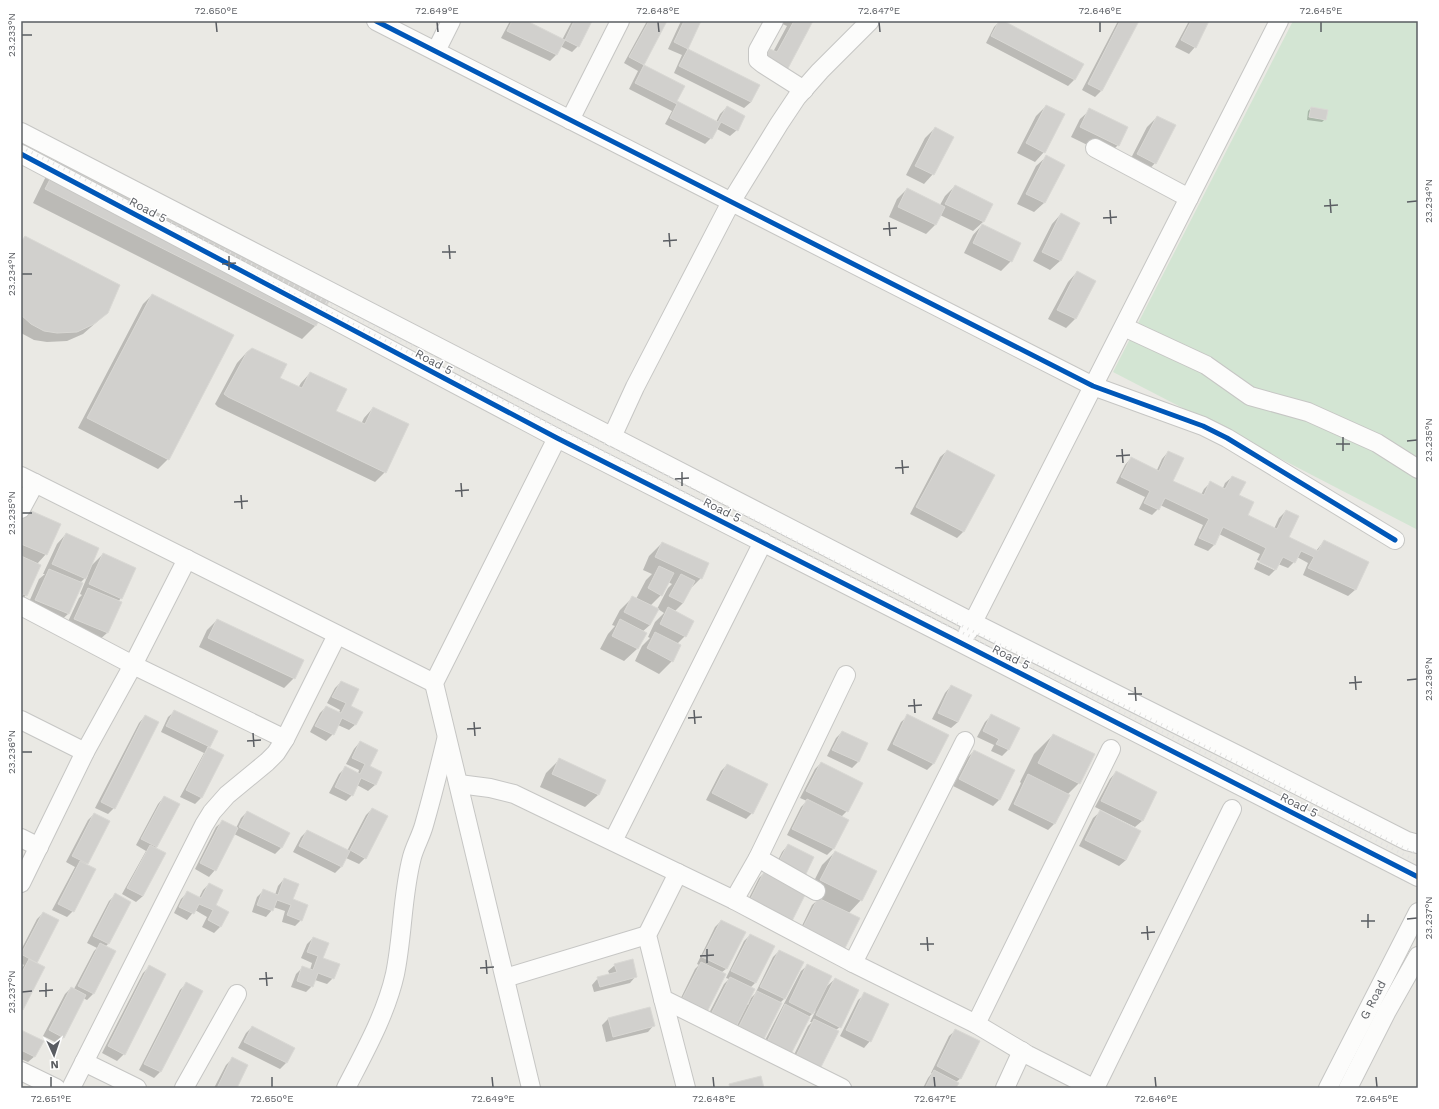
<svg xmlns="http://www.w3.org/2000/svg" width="1439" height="1109" font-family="'Work Sans',sans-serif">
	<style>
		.green { fill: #d3e5d3 }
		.shadow { fill: #0003; fill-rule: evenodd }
		.building { fill: #d1d0cd; stroke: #d9d8d4 }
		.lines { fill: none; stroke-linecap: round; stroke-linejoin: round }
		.minor-casing { stroke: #c6c6c4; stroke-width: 20 }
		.minor { stroke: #fcfcfb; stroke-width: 18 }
		.rail { stroke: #e2e2e1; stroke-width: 3; stroke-dasharray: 1 5; stroke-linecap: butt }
		.cycleway-casing { stroke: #fff; stroke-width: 8 }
		.cycleway { stroke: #0057b8; stroke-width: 5 }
		.ticks { fill: none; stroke: #5a5d62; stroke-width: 1.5 }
		.labels { text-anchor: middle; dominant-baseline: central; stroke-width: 3; stroke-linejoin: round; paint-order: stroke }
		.street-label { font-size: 12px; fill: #5a5d62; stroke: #fff }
		.neatline { fill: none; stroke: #5a5d62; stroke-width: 1.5 }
		.ticks-label { font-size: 10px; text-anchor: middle; fill: #5a5d62 }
	</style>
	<rect width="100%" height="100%" fill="#eae9e4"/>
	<path class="green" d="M1293 21H1418V530L1113 372Z"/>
	<path class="shadow" d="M510 21H525L562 40 572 21H591L578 46 572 52 560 46 556 55 550 61 501 38Z
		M647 21 666 22 643 65 683 86 675 102 716 122 720 114 727 107 737 130 730 136 717 129 711 138 705 144 665 124 672 111 629 89 638 71 624 63Z
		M681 21H700L687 50 759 85 751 102 744 108 674 73 682 55 668 49Z
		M779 21H812L776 81 755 70 761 60 770 50 773 52 787 26 778 22Z
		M1000 21 1082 64 1074 80 1068 86 986 43 994 27Z
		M1118 21H1137L1101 91 1095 97 1082 90Z
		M1189 21H1208L1195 47 1189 54 1175 47Z
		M1046 106 1044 152 1035 162 1017 153 1036 116Z
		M1311 108 1325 119 1322 122 1307 120 1308 111Z
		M1090 110 1118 145 1108 155 1071 137 1080 119Z
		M1157 117 1155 163 1146 173 1128 164 1147 127Z
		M935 128 933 174 924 184 906 175 925 138Z
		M65 151 335 287 315 326 302 339 33 203 52 164Z
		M1046 157 1063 165 1044 203 1034 212 1017 204 1036 166Z
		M955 186 992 204 983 222 973 231 940 215 935 225 926 234 889 217 897 199 907 189 940 205 945 196Z
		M1061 214 1079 223 1060 261 1050 270 1033 261 1052 224Z
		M982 225 1011 261 1001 271 964 253 973 235Z
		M25 237 107 313 83 334 67 341 47 342 34 340 21 333V241Z
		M1077 272 1075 319 1066 328 1048 319 1068 282Z
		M152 295 168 459 158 469 78 428 143 304Z
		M247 352 279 378 298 388 301 383 310 373 335 411 361 424 364 418 373 408 385 472 375 482 218 407 215 404 237 363Z
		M947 451 993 475 963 532 957 538 910 514 940 457Z
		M1168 452 1172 481 1201 495 1204 489 1210 483 1223 488 1225 483 1232 477 1238 496 1247 516 1274 529 1279 518 1286 511 1288 537 1316 551 1324 541 1368 562 1355 590 1348 596 1303 575 1308 563 1297 557 1294 562 1288 568 1278 564 1275 570 1269 576 1254 569 1257 562 1274 570V568L1257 560 1260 554 1219 534 1214 545 1208 551 1194 545 1203 525 1160 505 1158 509 1152 515 1139 509 1145 497 1116 483 1125 465 1131 458 1157 470 1162 459Z
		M28 511 46 554 37 564 26 595 21 601V595L23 596V593L21 592V517Z
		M66 534 90 567 103 554 121 598 118 602 107 633 97 642 65 628 79 598 82 595 80 594 88 575 80 583 81 584 68 614 58 623 26 609 39 579 45 574H43L57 544Z
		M662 543 701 578 690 589 683 603 674 612 685 636 677 644 672 661 659 674 635 661 642 646 650 638 648 637 655 622 664 613 658 609 650 625 642 632 637 649 624 661 600 649 608 634 615 626 612 625 620 610 633 597 636 599 646 580 652 574 643 570 649 556ZM668 582 672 584 668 588 657 609 650 606 661 595Z
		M217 620 294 678 284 688 199 647 207 630Z
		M341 682 356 724 349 730 338 725 333 734 326 741 310 732 320 713 326 707 339 713 340 710 327 703 335 688Z
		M951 686 970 696 958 722 951 728 932 719 945 693Z
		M175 711 216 732 207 748 222 756 201 798 195 804 180 797 204 753 161 732 168 717Z
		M145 716 114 808 108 814 95 808 139 723Z
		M908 716 948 735 933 764 927 770 887 750 901 722Z
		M991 716 1019 729 1008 750 1002 756 991 751 994 745 977 737 985 722Z
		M842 732 866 743 858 762 852 768 827 756 836 738Z
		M1053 735 1079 783 1067 795H1069L1054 824 1048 830 1008 810 1021 783 1020 782 1034 754Z
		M360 742 369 767 381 773 375 785 368 791 357 785 352 795 346 801 329 793 339 774 345 768 358 774 359 770 346 764 354 749Z
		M974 751 1000 799 993 806 953 786 968 757Z
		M559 760 598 795 585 807 540 787 546 773Z
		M821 763 847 811 841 817 847 820 833 849 827 855 787 835 801 807 807 801 800 798 815 769Z
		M727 765 752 813 746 819 706 800 721 771Z
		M1116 772 1156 792 1142 821 1135 827 1095 807 1110 779Z
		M164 797 157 847 154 849 143 896 136 902 122 894 146 851 136 845 158 804Z
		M372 809 365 858 359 864 346 858 341 867 335 873 293 852 301 837 307 831 347 851 366 815Z
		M247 812 289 833 281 848 275 854 234 834 215 870 209 877 195 869 216 827 223 821 236 828 241 818Z
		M1100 812 1140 831 1126 860 1119 866 1079 846 1093 818Z
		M94 814 87 863 85 865 73 911 67 917 52 910 75 867 66 862 88 820Z
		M788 845 813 857 773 870 782 852Z
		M835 852 861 900 848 914 844 947 838 954 798 934 812 905 819 899 808 893 822 865Z
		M765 872 805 892 745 906 759 878Z
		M284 879 301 920 295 926 282 922 285 911 273 907 272 910 266 917 252 912 257 897 263 891 275 895 278 886Z
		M209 884 221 926 214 933 202 927 207 917 195 910 187 920 174 913 181 899 187 893 199 898 203 890Z
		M115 895 129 902 108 944 105 947 114 952 93 994 87 1000 83 998 64 1037 57 1043 43 1036 65 994 71 988 74 989 94 951 97 948 87 943 109 901Z
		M43 913 58 920 35 964 43 968 21 1010V970L24 965 21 963V950L37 919Z
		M721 921 744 932 726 969 677 1006 695 969 699 965 697 964 715 927Z
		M750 935 773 946 755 983 750 988 746 1004 748 1005 751 998 755 994 773 957 779 951 803 962 784 999 780 1003 733 1035 738 1023 729 1032 705 1021 724 984 729 979 726 978 744 941Z
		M313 938 322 958 333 978 327 984 315 980 312 986 306 992 291 987 296 974 303 967 310 970 312 963 301 958 307 944Z
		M615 965 636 976 630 983 594 992 592 985 598 978 610 975 608 971Z
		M808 965 825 988 835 979 840 1027 790 1063 808 1026 812 1022H810L816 1010 809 1017 761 1048 801 971Z
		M150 966 165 974 124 1054 117 1061 102 1053 143 973Z
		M186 984 160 1072 154 1078 139 1070 180 990Z
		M865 994 870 1041 864 1048 840 1036 858 1000Z
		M650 1008 654 1025 648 1032 606 1042 602 1025 608 1019Z
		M252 1027 293 1048 286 1063 280 1069 238 1048 246 1033Z
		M956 1030 961 1078 956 1082 955 1088H923L928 1078 932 1073H931L949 1036Z
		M21 1031 35 1056 28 1062 21 1059Z
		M232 1059 235 1088H214L226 1065Z"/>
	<path class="building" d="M512 21H527L565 40 557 55 507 31Z
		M574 21H592L579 47 565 40Z
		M649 21H667L644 65 629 57Z
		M684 21H701L688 49 674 42Z
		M794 21H813L786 72 764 60 770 49 777 52Z
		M999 21H1004L1084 64 1075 80 991 36Z
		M1120 21H1139L1102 91 1088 84Z
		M1191 21H1209L1196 48 1181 40Z
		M688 49 760 85 751 102 679 66Z
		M644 65 685 86 677 101 718 122 727 106 745 116 738 131 721 122 712 139 670 118 677 104 635 83Z
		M1046 105 1065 114 1045 153 1026 143Z
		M1311 107 1328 110 1326 120 1309 117Z
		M1089 108 1128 127 1119 146 1080 127Z
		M1157 116 1176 125 1156 164 1137 154Z
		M935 127 954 137 934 175 915 166Z
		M65 150 337 286 316 326 45 189Z
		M1046 155 1065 165 1045 203 1026 194Z
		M955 185 993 204 984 222 945 204Z
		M907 188 945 207 936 225 898 207Z
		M1061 213 1080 223 1061 261 1042 252Z
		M982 224 1021 243 1012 262 973 243Z
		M25 236 120 285 108 313 94 324 77 332 57 333 44 331 31 324 21 315V242Z
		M1077 271 1096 281 1076 319 1057 310Z
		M152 294 234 335 169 460 87 418Z
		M252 348 287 364 280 378 302 388 310 372 347 389 336 411 365 424 373 407 409 424 386 473 228 397 224 394 247 352Z
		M947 450 995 475 964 532 916 507Z
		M1168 451 1184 458 1173 481 1204 495 1210 481 1225 489 1232 476 1246 482 1239 495 1254 502 1248 515 1277 529 1286 510 1299 516 1289 537 1318 551 1324 540 1369 562 1356 590 1308 568 1314 557 1301 551 1295 563 1283 557 1276 570 1259 562 1266 548 1223 527 1215 545 1199 538 1209 519 1165 498 1159 510 1144 503 1150 491 1121 477 1131 457 1159 471Z
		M27 509 61 524 47 555 21 544V524Z
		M66 533 99 548 86 579 52 564Z
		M662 542 709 563 702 579 655 557Z
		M103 553 136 568 122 599 89 584Z
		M21 556 41 565 27 596 21 593Z
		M659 566 674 573 662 596 648 588Z
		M49 569 83 583 69 614 35 600Z
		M681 574 695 581 683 603 669 596Z
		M88 588 122 602 108 633 74 619Z
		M632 596 659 609 650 625 624 612Z
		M668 607 694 621 686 637 660 624Z
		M217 619 304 660 295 679 208 638Z
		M620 619 647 633 638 649 612 636Z
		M655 632 681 645 673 662 647 648Z
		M341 681 359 689 351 706 363 712 356 725 342 718 334 735 315 726 326 706 341 713 346 703 332 697Z
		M951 685 972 695 958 722 938 713Z
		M174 710 218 731 210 747 166 726Z
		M907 714 949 735 934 764 893 744Z
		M991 714 1020 728 1009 750 996 744 999 739 983 731Z
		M145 715 159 722 115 809 101 802Z
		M842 731 868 743 859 762 832 750Z
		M1053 734 1095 754 1080 784 1038 763Z
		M360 741 378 750 370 766 382 772 376 785 361 778 353 796 335 787 345 766 360 774 365 764 352 758Z
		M208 747 224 755 202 798 186 790Z
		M974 750 1015 770 1000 800 959 779Z
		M559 758 606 780 599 795 552 774Z
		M821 762 863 783 848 812 806 791Z
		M727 764 768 784 753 814 712 793Z
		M1116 771 1157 792 1143 821 1101 801Z
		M1028 774 1070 795 1055 824 1014 804Z
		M164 796 180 804 157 847 141 839Z
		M807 799 849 820 834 849 792 829Z
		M372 808 388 816 366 859 350 850Z
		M1100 810 1141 831 1126 860 1085 840Z
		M247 811 290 833 282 848 239 827Z
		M94 813 110 821 88 864 72 856Z
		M222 820 238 828 216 871 200 863Z
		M307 830 350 851 342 867 299 846Z
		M788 844 814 857 805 876 778 863Z
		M150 845 166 853 143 896 127 888Z
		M835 851 877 871 862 901 820 880Z
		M80 861 96 869 74 912 58 904Z
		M765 870 807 891 792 921 750 900Z
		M284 878 299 884 293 899 308 905 302 921 287 915 291 905 277 900 273 911 257 905 263 889 278 895Z
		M209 883 223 890 216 905 229 912 221 927 208 920 213 910 199 904 194 914 179 907 187 891 201 898Z
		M115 893 131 902 109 944 93 936Z
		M818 898 860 918 845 948 803 927Z
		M43 912 59 920 37 963 21 954Z
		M721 920 746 932 727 969 702 957Z
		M750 934 775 946 756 983 731 971Z
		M313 937 329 943 323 958 340 964 334 979 318 973 313 987 297 981 302 966 313 970 318 956 307 952Z
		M100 943 116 951 94 994 78 986Z
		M779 950 804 962 785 999 760 987Z
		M29 959 45 967 23 1010 21 1009V974Z
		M633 959 637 977 600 987 597 977 617 972 614 964Z
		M701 962 726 974 707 1012 682 999Z
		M807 964 832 976 813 1014 789 1002Z
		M149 965 166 974 125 1055 108 1046Z
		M730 977 755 989 736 1027 711 1014Z
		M835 978 859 990 841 1028 816 1015Z
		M186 982 203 991 161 1072 144 1064Z
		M71 987 86 995 64 1038 49 1030Z
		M757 991 782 1003 763 1041 738 1028Z
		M864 992 889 1004 871 1042 846 1030Z
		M785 1004 810 1017 791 1054 767 1042Z
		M650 1007 655 1026 613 1037 608 1018Z
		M814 1019 839 1031 820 1069 796 1056Z
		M252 1026 295 1048 287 1063 244 1042Z
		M955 1029 980 1041 961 1079 937 1066Z
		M21 1030 44 1041 35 1057 21 1050Z
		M232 1057 248 1065 237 1088H217Z
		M934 1070 959 1083 956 1088H925Z
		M761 1076 764 1088H730L729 1084Z"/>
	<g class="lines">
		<defs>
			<g id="minor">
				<path d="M376 21 1093 386 1203 426 1227 438 1395 540"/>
				<path d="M774 21 758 50V60L763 64 804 90"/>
				<path d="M436 51 451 21"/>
				<path d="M570 120 620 21"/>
				<path d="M21 132 974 623 1238 755 1407 841 1418 844"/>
				<path d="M1095 148 1189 198"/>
				<path d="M21 154 557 438 961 643 1418 877"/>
				<path d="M1124 327 1206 365 1250 396 1308 412 1377 443 1418 469"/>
				<path d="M612 437 635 387 731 202 779 124 797 97 820 71 870 21"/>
				<path d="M21 476 434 683"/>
				<path d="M21 509 35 483"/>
				<path d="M21 606 133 665 285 739"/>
				<path d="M968 632 1279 21"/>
				<path d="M846 675 758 858 734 900 853 963"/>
				<path d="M21 720 85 752"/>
				<path d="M965 741 853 963 976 1024 1028 1055 1093 1088"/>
				<path d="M459 784 490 788 514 794 734 900"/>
				<path d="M21 838 39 847"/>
				<path d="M613 841 763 542"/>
				<path d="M758 858 816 891"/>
				<path d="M678 873 647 935 663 999 842 1088"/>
				<path d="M21 883 85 752 133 665 187 559"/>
				<path d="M505 978 647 935"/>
				<path d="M663 999 686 1088"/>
				<path d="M976 1024 1111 749"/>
				<path d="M84 1062 137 1088"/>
				<path d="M21 1071 56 1088"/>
				<path d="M71 1088 204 825 212 812 227 795 267 762 276 753 285 739 337 635"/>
				<path d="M184 1088 237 994"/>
				<path d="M346 1088C365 1051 386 1014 395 974 403 935 402 895 412 857 415 846 421 836 424 825 432 797 439 769 446 740"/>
				<path d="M531 1088 434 683 557 438"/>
				<path d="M1005 1088 1022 1051"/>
				<path d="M1095 1088 1232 809"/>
				<path id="s1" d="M1328 1088 1418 912"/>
				<path d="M1348 1088 1387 1011 1418 956"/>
			</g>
		</defs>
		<use href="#minor" class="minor-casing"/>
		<use href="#minor" class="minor"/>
		<path class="rail" d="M21 147 958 624 1189 738 1418 855
			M21 156 957 630 1185 743 1418 862"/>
		<defs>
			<path id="cycleway" d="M376 21 1093 386 1203 426 1227 438 1395 540
				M21 154 557 438 961 643 1418 877"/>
		</defs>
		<use href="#cycleway" class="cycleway-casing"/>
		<use href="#cycleway" class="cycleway"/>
	</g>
	<path class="ticks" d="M216 22 217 32M437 22 438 32M658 22 659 32M879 22 880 32M1100 22V32M1321 22V32M22 35H32M1330 199 1331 213M1407 202 1417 201M1324 206 1338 205M1110 210 1111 224M1103 218 1117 217M889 222 890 236M883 229 897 228M669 233 670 247M663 241 677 240M449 245 450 259M442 252H456M229 256V270M222 264 236 263M22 274H32M1343 437V451M1407 441 1417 440M1336 444H1350M1122 449 1123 463M1116 456 1130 455M902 460 903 474M895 468 909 467M682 472V486M675 479 689 478M461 483 462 497M455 491 469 490M241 495 242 509M234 502 248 501M22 513H32M1355 676 1356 690M1407 680 1417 679M1349 683 1362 682M1135 687 1136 701M1128 694H1142M914 699 915 713M908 706 922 705M694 710 695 724M688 718 702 717M474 722 475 736M467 729 481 728M253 733 254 747M247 741 261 740M22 752H32M1368 914V928M1407 919 1417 918M1361 921H1375M1147 926 1148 940M1141 933 1155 932M927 937 928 951M920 944H934M707 949V963M700 956 714 955M486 960 487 974M480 968 494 967M266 972 267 986M259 979 273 978M46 983V997M39 991 53 990M22 992 32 991M51 1077V1087M272 1077V1087M492 1077 493 1087M713 1077 714 1087M934 1077 935 1087M1155 1077 1156 1087M1376 1077 1377 1087"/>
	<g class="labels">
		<g class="street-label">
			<text transform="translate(148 210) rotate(28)">Road 5</text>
			<text transform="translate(434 362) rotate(28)">Road 5</text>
			<text transform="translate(722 510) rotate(27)">Road 5</text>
			<text transform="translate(1011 657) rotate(27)">Road 5</text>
			<text transform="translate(1299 805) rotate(27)">Road 5</text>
			<text stroke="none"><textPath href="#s1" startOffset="99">G Road</textPath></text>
		</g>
	</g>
	<rect width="1439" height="1109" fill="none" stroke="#ffffff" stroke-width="44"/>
	<g transform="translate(54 1055) rotate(177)" stroke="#ffffff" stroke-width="3" paint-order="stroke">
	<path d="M0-3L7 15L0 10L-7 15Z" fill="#5a5d62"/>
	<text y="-6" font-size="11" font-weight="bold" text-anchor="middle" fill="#5a5d62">N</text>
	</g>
	<rect x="22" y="22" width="1395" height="1065" class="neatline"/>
	<g class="ticks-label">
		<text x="216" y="14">72.650°E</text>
		<text x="437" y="14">72.649°E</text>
		<text x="658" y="14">72.648°E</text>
		<text x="879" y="14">72.647°E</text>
		<text x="1100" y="14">72.646°E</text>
		<text x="1321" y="14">72.645°E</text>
		<text transform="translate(11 35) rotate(-90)" y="4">23.233°N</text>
		<text transform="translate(1428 201) rotate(-90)" y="4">23.234°N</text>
		<text transform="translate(11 274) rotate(-90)" y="4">23.234°N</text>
		<text transform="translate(1428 440) rotate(-90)" y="4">23.235°N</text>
		<text transform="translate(11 513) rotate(-90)" y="4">23.235°N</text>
		<text transform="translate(1428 679) rotate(-90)" y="4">23.236°N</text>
		<text transform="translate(11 752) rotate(-90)" y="4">23.236°N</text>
		<text transform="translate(1428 918) rotate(-90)" y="4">23.237°N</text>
		<text transform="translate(11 992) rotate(-90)" y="4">23.237°N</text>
		<text x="51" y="1102">72.651°E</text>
		<text x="272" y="1102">72.650°E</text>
		<text x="493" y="1102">72.649°E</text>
		<text x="714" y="1102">72.648°E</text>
		<text x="935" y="1102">72.647°E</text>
		<text x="1156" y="1102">72.646°E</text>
		<text x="1377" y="1102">72.645°E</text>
	</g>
</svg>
